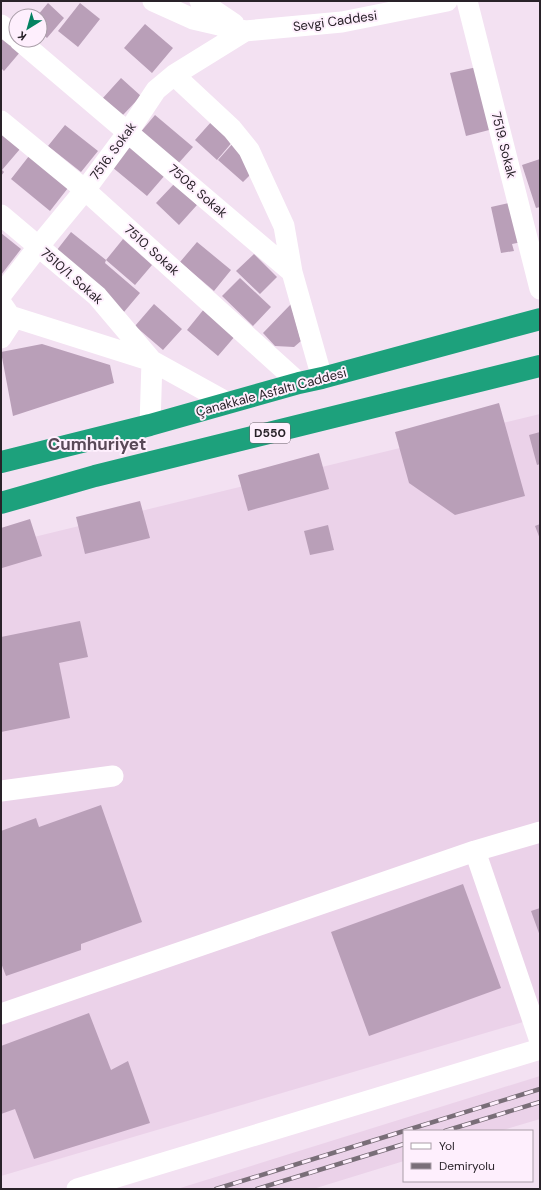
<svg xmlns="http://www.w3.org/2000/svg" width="541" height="1190" font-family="'DM Sans',sans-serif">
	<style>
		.built { fill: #ebd2e9 }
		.building { fill: #b99fb8 }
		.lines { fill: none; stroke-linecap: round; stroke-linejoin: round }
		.minor { stroke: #fff; stroke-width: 21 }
		.highway { stroke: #1da17c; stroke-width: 22 }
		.rail-casing { stroke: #796e78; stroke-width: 4.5 }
		.rail { stroke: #feeffd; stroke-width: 3; stroke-dasharray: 9; stroke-linecap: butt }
		.labels { text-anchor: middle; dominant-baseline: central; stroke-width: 4; stroke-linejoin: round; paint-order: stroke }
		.shield { fill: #feeffd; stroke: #696069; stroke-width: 1 }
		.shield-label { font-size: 12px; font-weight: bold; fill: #292229 }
		.street-label { font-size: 13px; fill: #292229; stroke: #feeffd }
		.district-label { font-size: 17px; font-weight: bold; fill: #594958; stroke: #feeffd }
	</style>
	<rect width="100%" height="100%" fill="#f3e1f2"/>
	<path class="built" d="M540 414V1017L1 1176V545Z
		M540 1076V1119L500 1131H404V1161L313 1189H177Z"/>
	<path class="building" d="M48 3 64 18 47 38 40 32V16H37Z
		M80 3 100 19 78 47 58 31Z
		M145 24 173 48 152 73 124 48Z
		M1 34 21 51 4 71 1 68Z
		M477 67 493 129 466 136 450 73Z
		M121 78 141 96 122 116 102 99Z
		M155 115 193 147 176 166 139 134Z
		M212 121 234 140 217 160 195 140Z
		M65 125 98 151 81 172 48 146Z
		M1 133 20 149 2 170 4 172 1 176Z
		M234 142 252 173 243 182 218 160Z
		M131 145 166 174 147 196 112 167Z
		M29 156 68 188 50 211 11 179Z
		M540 159V207L536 208 522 165Z
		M174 184 197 205 179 225 156 203Z
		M513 202 522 242 512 244 514 251 501 253 491 207Z
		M71 232 106 260 105 263 140 293 124 312 53 255Z
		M1 233 21 249 1 275Z
		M123 239 152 265 135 285 106 260Z
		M197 242 231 270 214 291 180 262Z
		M254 254 277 277 260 294 236 271Z
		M240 278 271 307 253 326 222 296Z
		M154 304 182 329 163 350 135 326Z
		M291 304 301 341 294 347 275 346 263 333Z
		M204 309 236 335 218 356 187 330Z
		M42 344 110 365 114 383 13 416 1 352Z
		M499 403 525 496 455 515 409 483 395 432Z
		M540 432V464L537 465 529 435Z
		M319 453 329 489 248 511 238 475Z
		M140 501 150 538 85 554 76 517Z
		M30 519 42 556 2 568 1 564V528Z
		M540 524V539L535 526Z
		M328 525 334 550 310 555 304 531Z
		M80 621 88 657 59 663 70 718 1 732V637Z
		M101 805 142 922 81 944V950L6 976 1 963V831L36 818 39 827Z
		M463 884 501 988 369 1036 331 932Z
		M540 908V936L531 911Z
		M89 1013 111 1070 128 1061 150 1123 34 1159 15 1109 1 1114V1046Z"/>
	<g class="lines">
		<path class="minor" d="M153 1 193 19 245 31 342 22 447 1
			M200 1 234 24
			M467 1 540 289
			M1 25 16 37
			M19 40 292 272 322 378
			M174 75 232 129 249 150 284 226 292 272
			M1 121 85 190 299 383
			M1 215 97 296 152 361 228 403
			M1 295 38 247 85 190 128 132 156 90 174 75 245 31
			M1 303 10 316 152 361 150 425
			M1 338 14 318
			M1 791 113 776
			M475 851 540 1041
			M1 1014 475 851 540 832
			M77 1189 540 1049"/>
		<path class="highway" d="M1 462 150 425 299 383 322 378 540 319
			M1 503 95 476 540 366"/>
		<defs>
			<path id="rail" d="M404 1131 540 1089
				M445 1131 540 1102
				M216 1189 404 1131
				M257 1189 404 1144"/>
		</defs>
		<use href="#rail" class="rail-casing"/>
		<use href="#rail" class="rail"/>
	</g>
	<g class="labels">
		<rect class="shield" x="250" y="423" width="40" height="20" rx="3"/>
		<g class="shield-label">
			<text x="270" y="433">D550</text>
		</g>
		<g class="street-label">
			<text transform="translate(335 21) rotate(-8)">Sevgi Caddesi</text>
			<text transform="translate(504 145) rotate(76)">7519. Sokak</text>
			<text transform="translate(113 151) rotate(-54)">7516. Sokak</text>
			<text transform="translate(198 191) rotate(41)">7508. Sokak</text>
			<text transform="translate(152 250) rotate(42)">7510. Sokak</text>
			<text transform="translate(72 276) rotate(41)">7510/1. Sokak</text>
			<text transform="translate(271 392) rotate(-15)">Çanakkale Asfaltı Caddesi</text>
		</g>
		<g class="district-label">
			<text x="97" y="444">Cumhuriyet</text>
		</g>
	</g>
	<rect width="541" height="1190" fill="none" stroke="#292229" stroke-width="4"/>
	<rect x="403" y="1130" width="130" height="52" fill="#feeffd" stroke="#a99da8"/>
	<rect x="411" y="1143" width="20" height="6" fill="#ffffff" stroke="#a99da8"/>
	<text x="439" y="1150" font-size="12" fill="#292229">Yol</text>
	<rect x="411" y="1163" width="20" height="6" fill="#796e78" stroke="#a99da8"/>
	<text x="439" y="1170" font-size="12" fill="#292229">Demiryolu</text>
	<g transform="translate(28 28) rotate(217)"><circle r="19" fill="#feeffd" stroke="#a99da8"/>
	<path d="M0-3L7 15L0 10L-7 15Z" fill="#058262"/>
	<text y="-6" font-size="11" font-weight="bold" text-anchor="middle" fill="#292229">K</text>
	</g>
</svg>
